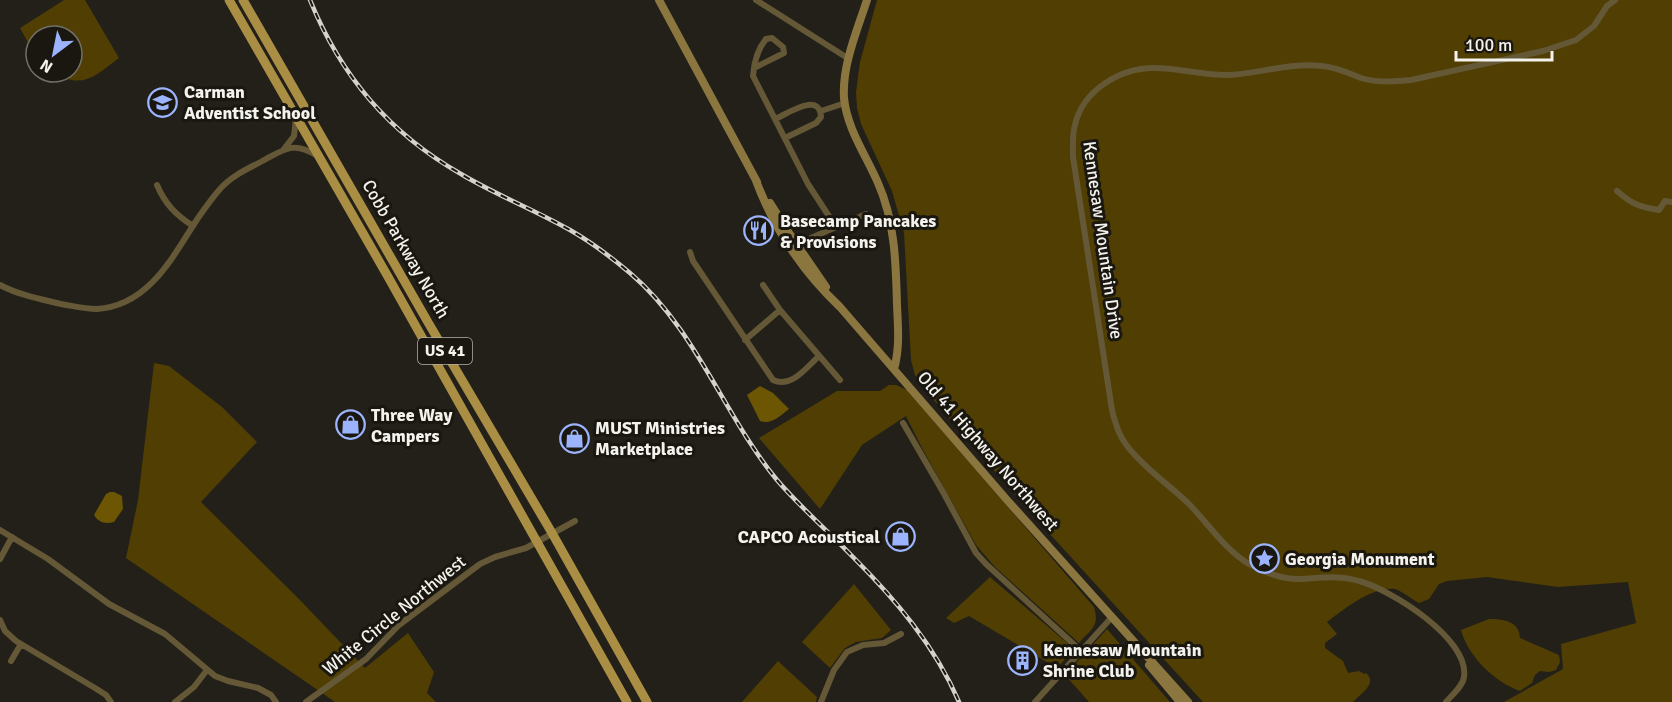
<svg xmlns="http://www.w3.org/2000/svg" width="1672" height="702" font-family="Signika,sans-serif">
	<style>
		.green { fill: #503e03 }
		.water { fill: #6c5503 }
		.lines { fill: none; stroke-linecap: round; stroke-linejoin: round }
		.street { stroke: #645836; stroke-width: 6 }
		.secondary { stroke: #8b763f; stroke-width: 8 }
		.primary { stroke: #a98e44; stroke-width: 9 }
		.rail-casing { stroke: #d4d2cc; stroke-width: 4.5 }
		.rail { stroke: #1a1710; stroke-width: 2; stroke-dasharray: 7; stroke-linecap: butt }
		.labels { text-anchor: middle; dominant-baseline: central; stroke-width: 6; stroke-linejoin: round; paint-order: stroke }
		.shield { fill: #1a1710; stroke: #b3b0ab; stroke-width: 1.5 }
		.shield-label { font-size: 16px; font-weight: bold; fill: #f4f2ed }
		.poi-label { font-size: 18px; font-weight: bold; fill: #f4f2ed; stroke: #1a1710; text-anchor: start }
		.street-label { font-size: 18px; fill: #f4f2ed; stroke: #1a1710 }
	</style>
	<rect width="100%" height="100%" fill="#232019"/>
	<path class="green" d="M64 0H85L119 58C94 77 83 90 51 72H72V36H36V57L20 28Z
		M877 0H1672V702H1504L1563 669 1561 644 1636 623 1628 582 1558 587 1487 577 1447 581 1439 584 1429 599 1419 603C1413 600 1400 590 1395 589 1373 586 1344 609 1327 622L1337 634 1325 643V648L1343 661 1348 673 1359 671 1364 674 1366 673C1378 684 1361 693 1353 702H1203L1028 510 927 392 915 375 911 360 904 233 892 191 861 124 857 108 856 92 860 62Z
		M154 363 169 366 222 407 257 442 201 502 299 599 365 668 408 633 434 672 427 693 436 702H335L126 558 138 500Z
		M889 385H896L907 390 1094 607C1100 627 1091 629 1079 643L995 567 976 545 923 450 906 416 862 445 820 509 759 438 837 391H880Z
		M990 577 1074 649 1057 668 969 616 954 623 946 618Z
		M854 584 891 630 882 638 856 642 845 648 830 668 802 642Z
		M1489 619C1504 619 1519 621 1520 638L1559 655 1560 662 1556 670 1549 672 1540 671 1535 675 1532 683 1520 691C1494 682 1468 656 1461 630Z
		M1107 629 1170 702H1089L1065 675Z
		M778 661 817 697 816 702H742Z"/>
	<path class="water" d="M760 386 773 393 789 409C780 416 771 425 760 421L747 395Z
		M110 492H114L122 496 123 509 114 522C105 524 99 523 94 515L106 494Z"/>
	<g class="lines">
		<path class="street" d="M756 0 849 59
			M754 68 784 53 783 47 772 38 766 39C757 50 754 62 753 76L808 184 836 227
			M821 111 845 103
			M775 119C787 114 820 91 821 117L816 123 785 138
			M284 149 294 136 296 118
			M157 185C165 204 176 215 193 226
			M1617 191C1632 204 1639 207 1659 210L1665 201 1672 202
			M811 238 866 214
			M690 252 693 261 773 380C791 389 807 367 819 356
			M0 285C19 295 40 299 61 304 73 306 85 309 97 309 149 306 173 256 198 218 205 208 212 198 220 189 232 175 250 168 266 159 286 148 295 142 316 155
			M763 285 780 310 840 380
			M745 340 780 310
			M903 423 943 492 976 553 986 564 1081 651
			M0 530 48 559 109 604 165 634 215 676 228 681 258 688 271 695 276 702
			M0 559 12 537
			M0 620 5 631 16 641 95 688 106 695 111 702
			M11 661 21 644
			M175 702 194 687 207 670
			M306 702 366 659 399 625 480 564 495 557 526 548 575 521
			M821 702 834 670 847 652 863 645 884 643 901 634
			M1035 702 1112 617
			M1446 702C1452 695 1463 686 1464 677 1470 639 1390 589 1359 581 1339 575 1321 578 1301 579 1284 580 1263 572 1249 564 1224 549 1208 523 1188 503 1170 486 1150 472 1134 454 1121 441 1116 427 1112 410L1073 157C1073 147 1072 135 1075 125 1083 90 1120 68 1154 68 1178 68 1202 75 1227 75 1259 74 1290 62 1322 66 1336 67 1348 73 1361 78 1377 83 1394 82 1411 80L1543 51 1576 40 1594 26 1607 6 1615 0"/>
		<path class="secondary" d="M659 0 757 182
			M867 0C857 31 842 65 844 98 847 129 866 155 878 183 895 221 896 264 897 305 898 327 900 348 894 369
			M755 178C773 227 802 271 840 307L1007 500 1188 702
			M770 203 789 233 826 287
			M1149 665 1180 702"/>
		<path class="primary" d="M229 0 387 275 627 702
			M243 0 429 324 552 533 647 702"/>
		<defs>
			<path id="rail" d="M310 0C341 76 389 133 461 174 496 195 535 210 570 230 591 242 611 257 630 273 696 329 723 414 777 480 800 507 828 531 853 557 896 600 935 646 959 702"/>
		</defs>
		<use href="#rail" class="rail-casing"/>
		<use href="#rail" class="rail"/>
	</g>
	<defs>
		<symbol id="school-ring" viewBox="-11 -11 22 22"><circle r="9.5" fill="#1a1710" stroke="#9cb4fd" stroke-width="1.5"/><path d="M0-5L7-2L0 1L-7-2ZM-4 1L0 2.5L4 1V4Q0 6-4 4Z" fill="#9cb4fd"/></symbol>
		<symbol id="restaurant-ring" viewBox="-11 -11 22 22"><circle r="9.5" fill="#1a1710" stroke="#9cb4fd" stroke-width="1.5"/><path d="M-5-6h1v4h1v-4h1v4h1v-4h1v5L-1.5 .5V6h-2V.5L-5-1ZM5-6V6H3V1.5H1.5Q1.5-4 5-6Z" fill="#9cb4fd"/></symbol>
		<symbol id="shop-ring" viewBox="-11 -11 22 22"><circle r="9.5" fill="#1a1710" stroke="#9cb4fd" stroke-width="1.5"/><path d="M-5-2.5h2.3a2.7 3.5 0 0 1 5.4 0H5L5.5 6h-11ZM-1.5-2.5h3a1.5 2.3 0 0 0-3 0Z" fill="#9cb4fd"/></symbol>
		<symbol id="sight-ring" viewBox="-11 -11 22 22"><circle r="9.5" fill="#1a1710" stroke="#9cb4fd" stroke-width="1.5"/><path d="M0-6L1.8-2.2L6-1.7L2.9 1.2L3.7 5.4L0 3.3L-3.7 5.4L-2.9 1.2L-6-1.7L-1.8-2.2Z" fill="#9cb4fd"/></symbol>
		<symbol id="building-ring" viewBox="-11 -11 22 22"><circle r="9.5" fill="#1a1710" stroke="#9cb4fd" stroke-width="1.5"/><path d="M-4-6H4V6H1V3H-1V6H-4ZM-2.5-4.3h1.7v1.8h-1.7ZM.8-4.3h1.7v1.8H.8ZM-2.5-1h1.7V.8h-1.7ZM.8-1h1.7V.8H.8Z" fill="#9cb4fd"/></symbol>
	</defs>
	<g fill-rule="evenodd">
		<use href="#school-ring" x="146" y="86" width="33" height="33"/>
		<use href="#restaurant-ring" x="742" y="214" width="33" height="33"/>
		<use href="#shop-ring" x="334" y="408" width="33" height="33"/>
		<use href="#shop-ring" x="558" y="422" width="33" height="33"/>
		<use href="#shop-ring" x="884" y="520" width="33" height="33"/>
		<use href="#sight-ring" x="1248" y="542" width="33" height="33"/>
		<use href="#building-ring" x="1006" y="644" width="33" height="33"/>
	</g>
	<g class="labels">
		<rect class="shield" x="418" y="338" width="54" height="26" rx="4.5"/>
		<g class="shield-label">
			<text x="445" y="351">US 41</text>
		</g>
		<g class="poi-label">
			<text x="184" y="92">Carman<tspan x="184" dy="21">Adventist School</tspan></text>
			<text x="780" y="221">Basecamp Pancakes<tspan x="780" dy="21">&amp; Provisions</tspan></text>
			<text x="371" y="415">Three Way<tspan x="371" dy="21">Campers</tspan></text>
			<text x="595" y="428">MUST Ministries<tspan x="595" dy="21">Marketplace</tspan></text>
			<text x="880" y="537" text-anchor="end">CAPCO Acoustical</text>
			<text x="1285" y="559">Georgia Monument</text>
			<text x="1043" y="650">Kennesaw Mountain<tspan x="1043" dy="21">Shrine Club</tspan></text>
		</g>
		<g class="street-label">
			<text transform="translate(1103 240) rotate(82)">Kennesaw Mountain Drive</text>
			<text transform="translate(406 249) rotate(60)">Cobb Parkway North</text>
			<text transform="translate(988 451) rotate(49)">Old 41 Highway Northwest</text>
			<text transform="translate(394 615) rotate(-39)">White Circle Northwest</text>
		</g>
	</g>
	<g transform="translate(54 54) rotate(212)"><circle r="28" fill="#1a1710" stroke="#716f68" stroke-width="1.5"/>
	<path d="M0-4.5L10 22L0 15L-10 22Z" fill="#9cb4fd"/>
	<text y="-9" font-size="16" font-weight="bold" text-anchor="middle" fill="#f4f2ed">N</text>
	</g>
	<path d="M1456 51v9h96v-9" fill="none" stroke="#f4f2ed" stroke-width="3"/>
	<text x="1465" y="51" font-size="18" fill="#f4f2ed" stroke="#1a1710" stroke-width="4.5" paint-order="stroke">100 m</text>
</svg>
